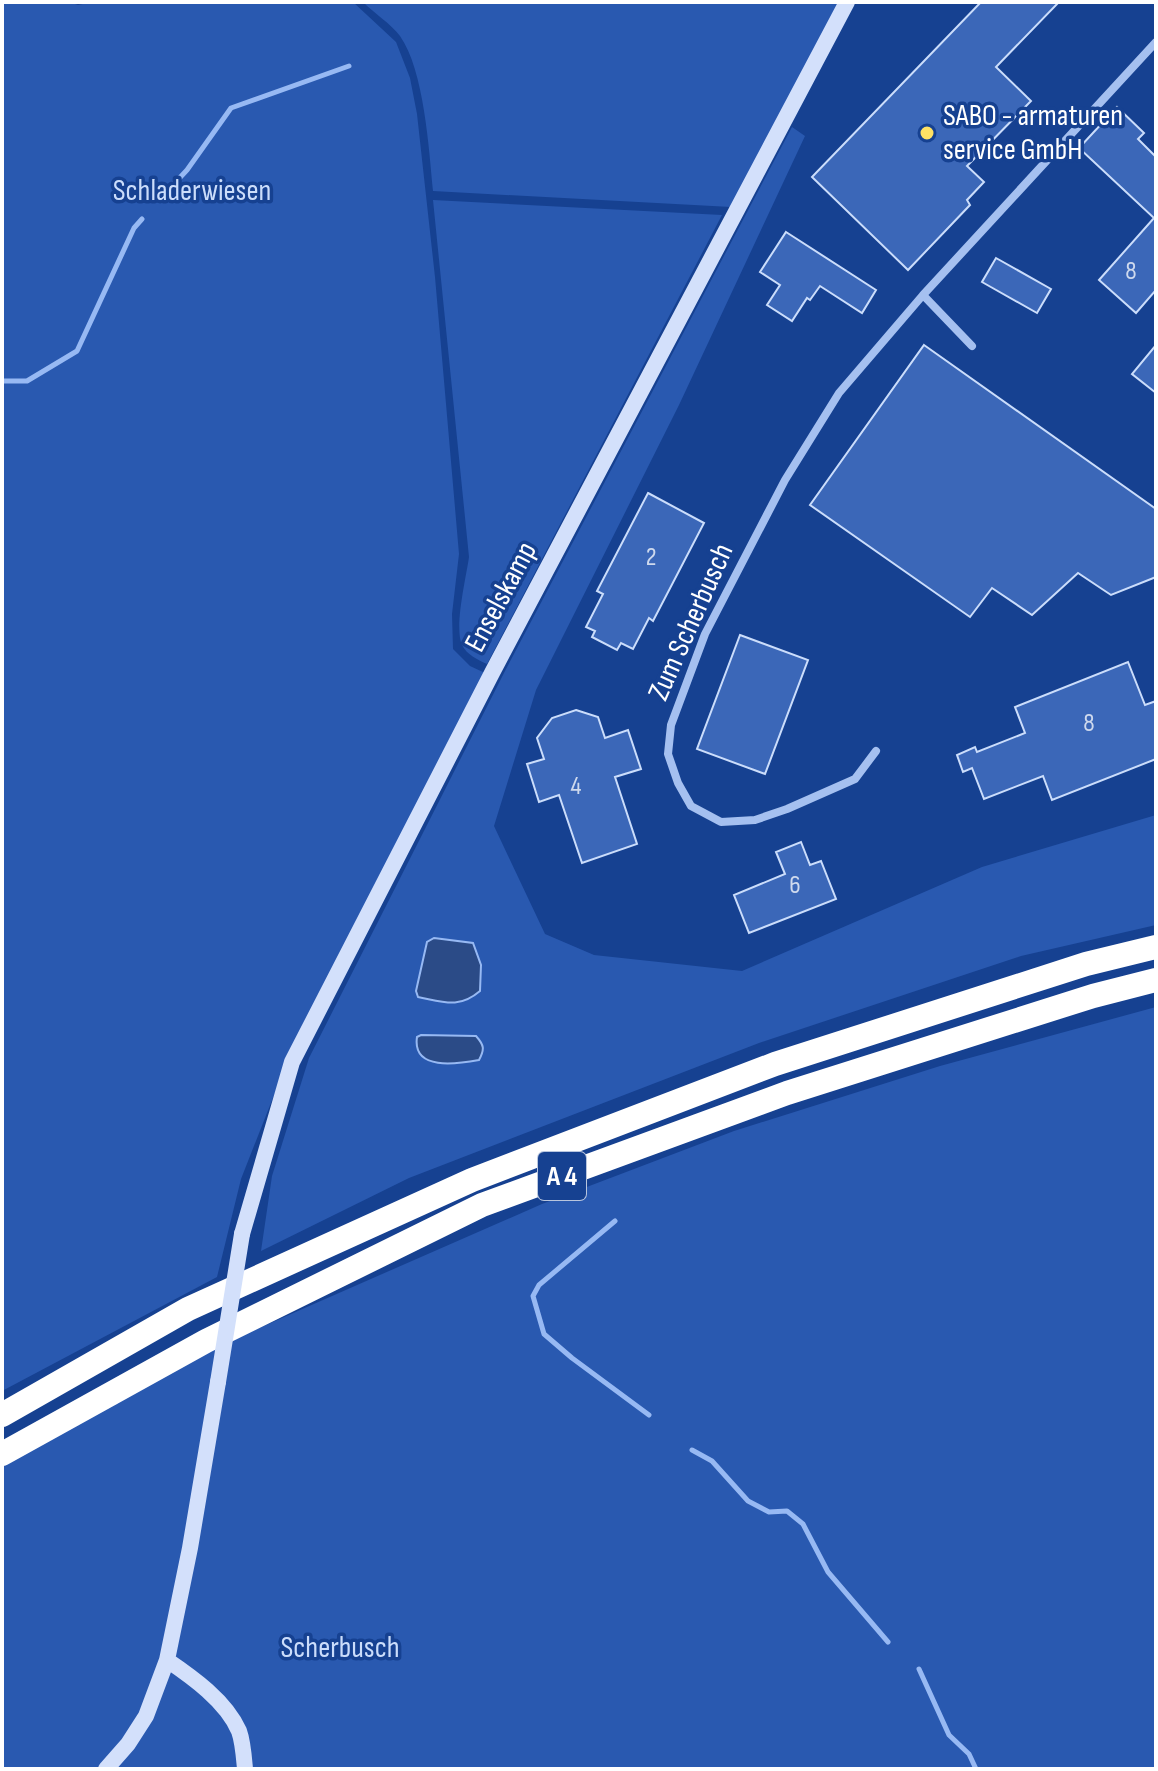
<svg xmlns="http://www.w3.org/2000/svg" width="1158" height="1771" font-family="'Sofia Sans Condensed',sans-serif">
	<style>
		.green { fill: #2959b0 }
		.water { fill: #2b4b87; stroke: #97b9f3; stroke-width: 2 }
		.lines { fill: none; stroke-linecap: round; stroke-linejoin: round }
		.stream { stroke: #97b9f3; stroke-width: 5 }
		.building { fill: #3b67b8; stroke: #cbddfb; stroke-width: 2 }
		.street { stroke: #a5c0f0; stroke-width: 8 }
		.secondary { stroke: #d3e0fb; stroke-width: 16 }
		.highway { stroke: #fff; stroke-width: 24 }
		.secondary-bridge { stroke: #d3e0fb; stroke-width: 16 }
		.poi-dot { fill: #ffe164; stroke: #164191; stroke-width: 3 }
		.labels { text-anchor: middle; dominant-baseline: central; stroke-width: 7; stroke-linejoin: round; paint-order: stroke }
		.number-label { font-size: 26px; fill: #ced9ed }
		.shield { fill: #164191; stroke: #b9c6de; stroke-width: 2 }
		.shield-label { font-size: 28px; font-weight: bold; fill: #fff }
		.poi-label { font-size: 30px; fill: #fff; stroke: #164191; text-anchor: start }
		.park-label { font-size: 30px; fill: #cbddfb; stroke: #164191 }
		.street-label { font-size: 30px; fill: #fff; stroke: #164191 }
	</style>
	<rect width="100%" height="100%" fill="#164191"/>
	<path class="green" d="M2 2H69L78 5 92 2H353L396 42 410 78 417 114 435 277 459 554 452 614 453 649 470 666 485 673 287 1062 241 1179 217 1277 2 1391Z
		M363 2H839L731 207 433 191C429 149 424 70 400 36 391 24 374 13 363 2Z
		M792 127 805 136 679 405 536 690 494 826 545 934 594 955 742 971 982 867 1156 815V925L1021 956 759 1043 409 1178 261 1251 272 1176 309 1058 505 671Z
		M433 200 722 215 487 664C478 660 467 655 462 645 454 627 466 578 469 557Z
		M1156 1007V1769H2V1465L211 1349 542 1204 734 1131 940 1066Z"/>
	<path class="water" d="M434 938 473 943 481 965 480 991C459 1009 444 1002 418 997L416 991 427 942Z
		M421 1035 476 1036C484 1045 485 1049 479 1060 457 1064 412 1071 417 1037Z"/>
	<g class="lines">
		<path class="stream" d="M159 200 187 170 231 108 349 66
			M2 381H27L77 351 134 228 142 219
			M615 1221 539 1285 533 1296 544 1334 572 1358 649 1415
			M692 1450 712 1461 748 1501 769 1512 787 1511 803 1524 828 1572 888 1642
			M919 1669 949 1735 969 1754 976 1769"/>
	</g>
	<path class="building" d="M981 2H1059L996 67 1031 101 967 166 984 182 967 200 970 205 908 270 812 177Z
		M1117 107 1144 133 1138 139 1156 157V290L1136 313 1099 280 1154 218 1079 148Z
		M786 232 876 290 862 313 820 286 810 300 807 298 792 321 767 305 780 285 760 272Z
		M996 258 1051 289 1037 313 982 282Z
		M924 345 1156 509V577L1111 595 1078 573 1032 615 992 588 970 617 810 505Z
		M1156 345V393L1132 374Z
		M648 493 704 523 653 621 649 618 633 649 621 643 617 650 592 637 595 631 586 627 603 594 597 591Z
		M740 635 808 660 765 774 697 749Z
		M1128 662 1145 705 1156 701V759L1052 800 1043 776 984 799 972 768 963 772 957 755 975 747 977 752 1025 733 1015 707Z
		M576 710 598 717 605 738 628 730 641 769 615 777 637 844 582 863 559 795 539 802 527 764 544 759 537 738 552 718Z
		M801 842 810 865 821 861 836 899 749 933 734 895 785 874 776 852Z"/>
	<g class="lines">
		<path class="street" d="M923 295 972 346
			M876 751 855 779 787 809 755 820 721 822 691 806 678 783 668 754 671 725 705 634 785 480 839 393 923 295 1156 42"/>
		<path class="secondary" d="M242 1234 292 1062 493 671 847 2
			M167 1660C192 1677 226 1701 239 1731 243 1742 244 1758 245 1769
			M106 1769 128 1744 146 1716 167 1660 190 1548 218 1382"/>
		<path class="highway" d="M2 1415 188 1309 472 1180 775 1064 1086 964 1156 947
			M2 1454 206 1341 482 1205 787 1093 1093 996 1156 980"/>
		<path class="secondary-bridge" d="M218 1382 242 1234"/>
	</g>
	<circle class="poi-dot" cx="927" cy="133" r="8"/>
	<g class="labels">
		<g class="number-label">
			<text x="1131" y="271">8</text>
			<text x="651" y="557">2</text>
			<text x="1089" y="723">8</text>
			<text x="576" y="786">4</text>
			<text x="795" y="885">6</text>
		</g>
		<rect class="shield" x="538" y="1152" width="48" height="48" rx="6"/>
		<g class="shield-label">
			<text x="562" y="1176">A 4</text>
		</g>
		<g class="poi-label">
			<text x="943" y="116">SABO - armaturen<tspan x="943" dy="34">service GmbH</tspan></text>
		</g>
		<g class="park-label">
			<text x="192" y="191">Schladerwiesen</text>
			<text x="340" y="1648">Scherbusch</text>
		</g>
		<g class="street-label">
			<text transform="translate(501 597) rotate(-62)">Enselskamp</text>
			<text transform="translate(691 622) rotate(-66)">Zum Scherbusch</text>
		</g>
	</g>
	<rect width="1158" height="1771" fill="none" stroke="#ffffff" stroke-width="8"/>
</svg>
